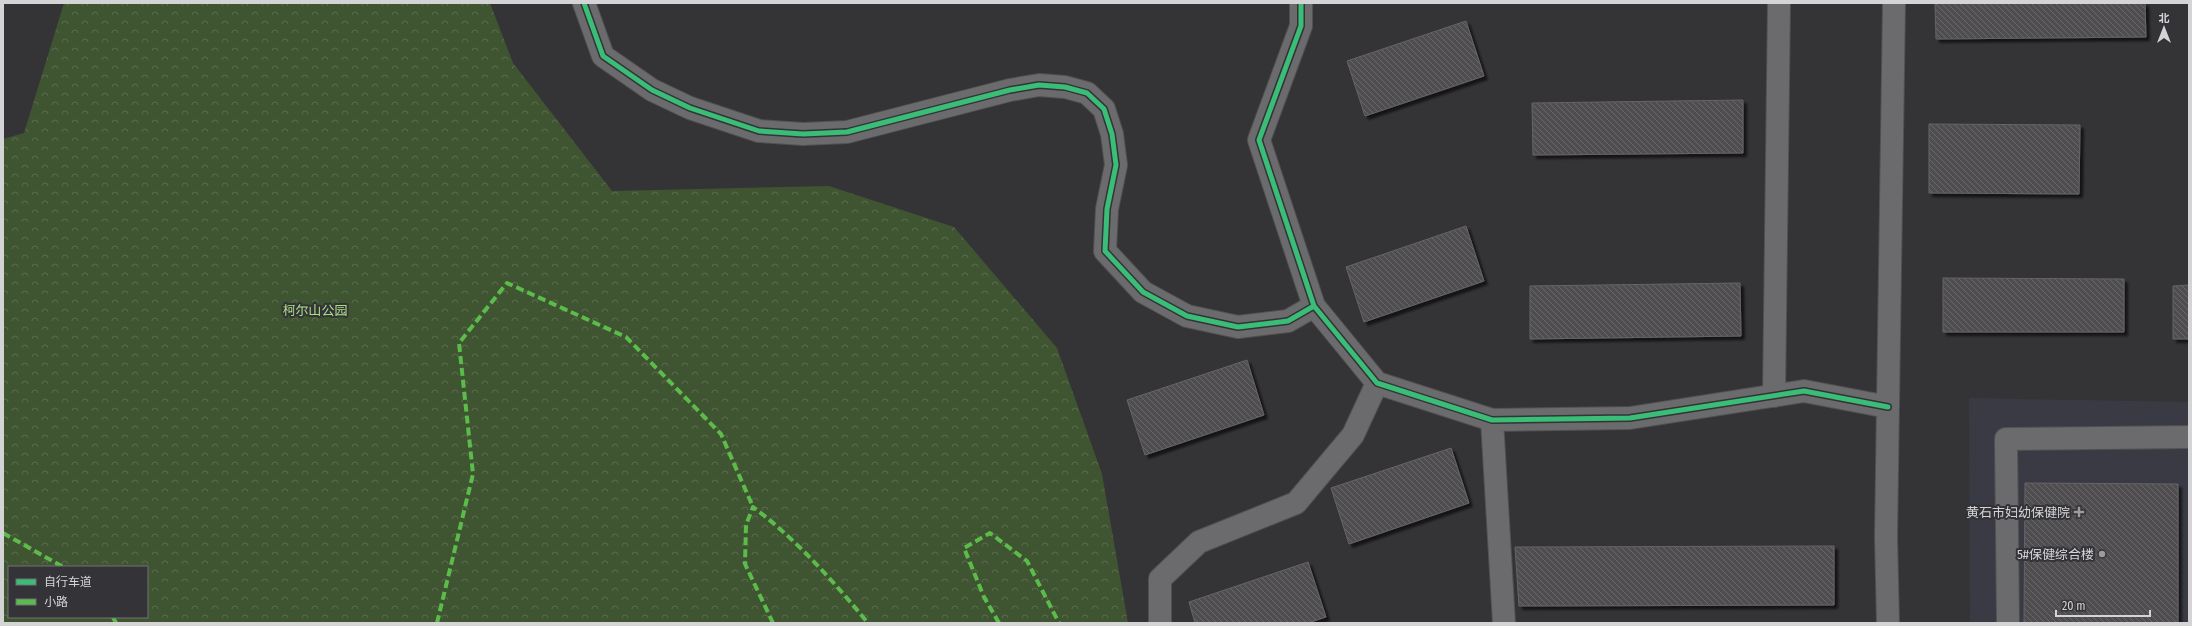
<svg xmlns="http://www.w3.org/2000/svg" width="2192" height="626" font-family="'Fira Sans Condensed','Noto Sans SC',sans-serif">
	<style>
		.built { fill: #3a3a44 }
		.park { fill: url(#park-crowns); fill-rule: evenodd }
		.building { fill: url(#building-back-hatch); stroke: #666466; filter: url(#shadow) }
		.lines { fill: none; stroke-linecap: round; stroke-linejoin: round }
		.minor-casing { stroke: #515153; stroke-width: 24 }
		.minor { stroke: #6b6b6d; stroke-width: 22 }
		.quiet { stroke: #5cbc4b; stroke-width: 4; stroke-dasharray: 8 4; stroke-linecap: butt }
		.cycleway-casing { stroke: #333338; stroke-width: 8 }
		.cycleway { stroke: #3abd76; stroke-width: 5 }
		.poi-dot { fill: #9c9c9f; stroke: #333338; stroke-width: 1.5 }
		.labels { text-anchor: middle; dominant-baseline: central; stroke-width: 4; stroke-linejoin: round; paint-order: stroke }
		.park-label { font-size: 13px; fill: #abe184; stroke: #333338 }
		.poi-label { font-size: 13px; fill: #d4d4d7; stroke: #333338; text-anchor: end }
	</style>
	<defs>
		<pattern id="park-crowns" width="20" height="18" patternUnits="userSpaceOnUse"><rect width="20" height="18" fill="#3f5430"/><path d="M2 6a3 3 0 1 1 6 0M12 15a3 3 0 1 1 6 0" fill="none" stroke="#5a6c4d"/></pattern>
		<pattern id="building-back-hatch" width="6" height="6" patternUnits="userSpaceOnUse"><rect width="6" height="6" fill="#4f4e50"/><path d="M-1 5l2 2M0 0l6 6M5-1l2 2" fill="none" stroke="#676768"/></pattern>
		<filter id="shadow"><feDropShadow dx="3.5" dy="3.5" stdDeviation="1" flood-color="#0009"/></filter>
	</defs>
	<rect width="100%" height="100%" fill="#343437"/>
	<path class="built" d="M1969 398 2189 402V623H1970Z"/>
	<path class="park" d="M64 3H490L513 63 612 191 829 186 954 227 1057 348 1102 474 1128 623H3V139L24 133ZM9 567H147V617H9Z"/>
	<path class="building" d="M1935 3H2145L2146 37 1936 39Z
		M1466 21 1484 76 1365 116 1347 61Z
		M1743 100V153L1533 155 1532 103Z
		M1929 124 2080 125 2079 194 1929 193Z
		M1466 226 1484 281 1364 322 1346 267Z
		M1943 278 2124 279V332H1943Z
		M1740 283 1741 336 1530 339V286Z
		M2189 285V339H2173V286Z
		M1247 360 1264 415 1145 455 1127 400Z
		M1451 448 1469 503 1349 544 1331 488Z
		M2025 483 2178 484V623H2024Z
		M1834 546V605L1519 606 1515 547Z
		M1308 562 1326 617 1308 623H1195L1189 602Z"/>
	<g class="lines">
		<defs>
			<path id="minor" d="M584 3 603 56 652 90 690 108 759 131 803 134 847 132 1010 90 1039 85 1065 87 1087 93 1104 109 1112 134 1116 165 1107 209 1105 251 1143 292 1187 316 1238 327 1288 321 1314 306
				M1301 3V26L1259 140 1314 306 1377 383 1492 420 1630 418 1804 391 1888 407
				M1774 396 1779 3
				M1492 420 1504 623
				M1160 623V579L1199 542 1296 503 1353 435 1377 383
				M1888 623 1886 537 1894 3
				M2008 623 2006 439 2189 437"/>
		</defs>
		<use href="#minor" class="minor-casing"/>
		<use href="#minor" class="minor"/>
		<path class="quiet" d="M3 533 63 567
			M113 617 116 623
			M437 623 473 474 459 343 507 283 626 337 721 434 753 507
			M773 623 745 564 746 525 753 507C797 540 833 581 868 623
			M999 623 984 597 964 548 990 533 1027 561 1059 623"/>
		<defs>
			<path id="cycleway" d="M584 3 603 56 652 90 690 108 759 131 803 134 847 132 1010 90 1039 85 1065 87 1087 93 1104 109 1112 134 1116 165 1107 209 1105 251 1143 292 1187 316 1238 327 1288 321 1314 306
				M1301 3V26L1259 140 1314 306 1377 383 1492 420 1630 418 1804 391 1888 407"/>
		</defs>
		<use href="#cycleway" class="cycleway-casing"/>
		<use href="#cycleway" class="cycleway"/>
	</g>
	<g class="poi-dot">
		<path d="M2077 506h4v4h4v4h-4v4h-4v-4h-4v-4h4z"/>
		<circle cx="2102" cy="554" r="4"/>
	</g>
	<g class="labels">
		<g class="park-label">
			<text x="315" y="310">柯尔山公园</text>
		</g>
		<g class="poi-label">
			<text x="2070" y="512">黄石市妇幼保健院</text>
			<text x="2094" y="554">5#保健综合楼</text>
		</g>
	</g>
	<rect width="2192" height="626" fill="none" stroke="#d4d4d7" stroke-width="8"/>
	<rect x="8" y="566" width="140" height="52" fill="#333338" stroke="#737378"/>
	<rect x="16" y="579" width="20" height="6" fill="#3abd76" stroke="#737378"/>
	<text x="44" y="586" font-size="12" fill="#d4d4d7">自行车道</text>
	<rect x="16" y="599" width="20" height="6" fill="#5cbc4b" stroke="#737378"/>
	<text x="44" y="606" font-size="12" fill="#d4d4d7">小路</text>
	<g transform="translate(2164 28)" stroke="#333338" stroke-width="3" paint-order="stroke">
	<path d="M0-3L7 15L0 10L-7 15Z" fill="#d4d4d7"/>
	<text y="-6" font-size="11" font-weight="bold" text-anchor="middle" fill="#d4d4d7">北</text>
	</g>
	<path d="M2056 610v6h94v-6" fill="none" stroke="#d4d4d7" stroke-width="2"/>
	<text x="2062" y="610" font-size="12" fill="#d4d4d7" stroke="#333338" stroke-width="3" paint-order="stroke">20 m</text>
</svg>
